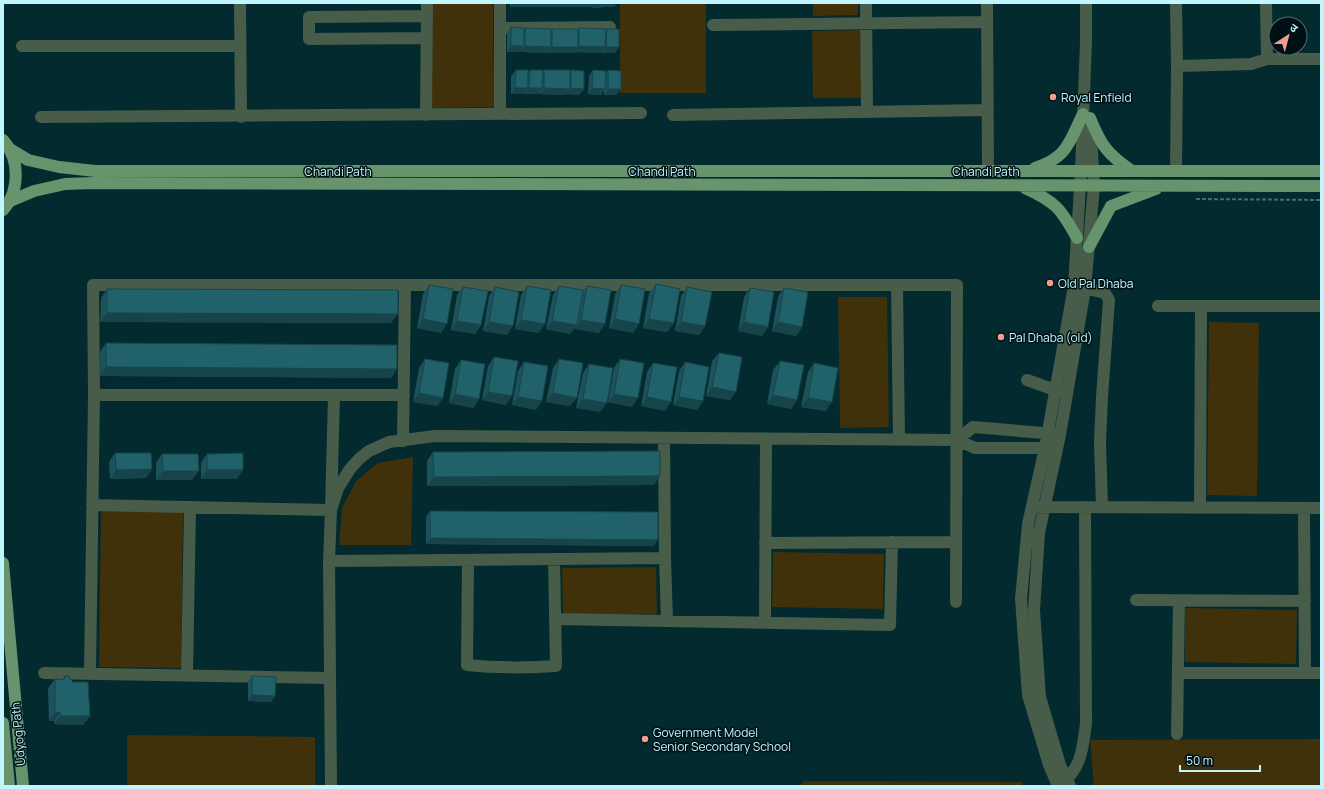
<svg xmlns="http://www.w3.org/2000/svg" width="1324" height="789" font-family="Manrope,'Noto Sans Devanagari',sans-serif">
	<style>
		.green { fill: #40310b }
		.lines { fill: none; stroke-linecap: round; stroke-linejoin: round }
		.path { stroke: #426e74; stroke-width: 2; stroke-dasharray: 4 2; stroke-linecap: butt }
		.minor { stroke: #475c49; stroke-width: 12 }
		.major { stroke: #67936d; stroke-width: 12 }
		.wall { fill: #1c535b }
		.shaded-wall { fill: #17444a }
		.building { fill: #21616a; stroke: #17444a }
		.poi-dot { fill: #f59c91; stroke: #001115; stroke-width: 1.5 }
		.labels { text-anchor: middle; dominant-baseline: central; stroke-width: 3; stroke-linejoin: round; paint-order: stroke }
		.poi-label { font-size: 12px; fill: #c2f6fe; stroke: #001115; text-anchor: start }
		.street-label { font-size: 12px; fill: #c2f6fe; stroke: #001115 }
	</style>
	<rect width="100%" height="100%" fill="#022a2f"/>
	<path class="green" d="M432 3H493L494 107 432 108Z
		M620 3H706V93H620Z
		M813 3H858V15L813 16Z
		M861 30 862 98H813L812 31Z
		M838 297H887L889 427 840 428Z
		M1209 322 1259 323 1257 496 1207 495Z
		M413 457 411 545H339L342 508 356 481 378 463Z
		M101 510 183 511 181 668 99 667Z
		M773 552 884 554 883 609 772 607Z
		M656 567 657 614 563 615 562 568Z
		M1185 608 1297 610 1296 664 1185 662Z
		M127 735 315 737V786H127Z
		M1321 739V786H1094L1090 740Z
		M805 781 1022 782V786H798Z"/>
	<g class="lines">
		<path class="path" d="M1196 199 1321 200"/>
		<path class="minor" d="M240 3 241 117
			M500 3V114
			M866 3 867 111
			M987 3 988 171
			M1176 3 1177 66 1176 171
			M1266 3 1267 59
			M426 16 309 17V39L427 38
			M713 25 987 22
			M500 28 610 27
			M22 46H240
			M1177 66 1251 64 1267 59H1321
			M426 115 427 3
			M673 115 988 110
			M41 117 641 113
			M897 285 899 440
			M1079 287 1105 293 1109 300 1102 397 1100 442 1102 507
			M1158 306H1321
			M1027 380 1055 390H1063
			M94 395H404
			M664 438 665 558 667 621
			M957 440 973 427 1055 434
			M403 441 405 285
			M92 505 331 510 334 395
			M1037 507 1321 508
			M1200 508 1201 306
			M1304 508 1305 673
			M765 543 956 542
			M468 560 467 665C496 668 526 668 556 666L554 559
			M329 561 665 558
			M1136 600 1305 601
			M555 619 890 625 892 542
			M765 622 766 439
			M44 673 329 678
			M90 673 94 395 93 285H957L956 602
			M1178 673H1321
			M187 675 190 507
			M1177 734 1179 600
			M1060 783C1082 771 1083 745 1086 723L1085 507
			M331 786 329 561 331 510 338 488 350 469 359 459 369 451 389 442 435 436 957 440 975 448H1057
			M1058 786 1049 765 1028 695 1021 599 1028 524 1045 448 1074 286 1081 171 1086 42V3
			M1070 786 1060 765 1040 697 1034 610 1039 533 1060 435 1085 289 1094 186 1090 119"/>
		<path class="major" d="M1090 118C1101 145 1107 154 1132 171
			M3 140C20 159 20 191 3 210
			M8 148 28 160 59 167 95 171H1321
			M1035 168C1068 157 1069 142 1083 114
			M1025 188C1056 202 1061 209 1077 238
			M8 202 34 191 65 184 93 183 1321 186
			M1089 247 1111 206 1156 189
			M3 563 23 786
			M3 723 9 786"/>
	</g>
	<path class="wall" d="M510 3H617L614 7H602V6L601 8 589 7V6L588 7H563V6L562 7H550V6L549 7H523V6L522 7H510Z
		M511 27 524 29 525 28 551 30 552 29 578 30 579 28 605 30 607 29 619 47 615 53H602V52L601 53 575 52V51L574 53H547L548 52 547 53 521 52V50L520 52H507V33Z
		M516 70 528 72 530 70 543 72 544 70 570 71 571 70 579 95 567 94V93L566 95 539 94V92L538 94H525V92L524 94H511V76Z
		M593 70 606 74 608 70 616 95H604V91L601 95 588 94 589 76Z
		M656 284 674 323 667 332 643 328 649 293Z
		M429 285 441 333 417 328 423 294Z
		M621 285 639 324 633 333 609 328 615 294Z
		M527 286 539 333 515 329 521 295Z
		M559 286 582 292 587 286 599 333 575 329V327L570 334 546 329 553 295Z
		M463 287 481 325 475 334 451 330 457 295Z
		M495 287 507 335 483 331 489 296Z
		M687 287 705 326 699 335 675 331 681 296Z
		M750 288 768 327 762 336 738 331 744 297Z
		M784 288 802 327 796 336 772 331 778 297Z
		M107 289 391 323 100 322 101 298Z
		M106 343 397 369 391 378 100 376V352Z
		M719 353 730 400 706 396 712 361Z
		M494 357 506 405 482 400 488 366Z
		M425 359 443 398 437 406 413 402 419 368Z
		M559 359 570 406 546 402 553 368Z
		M620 359 632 407 608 402 614 368Z
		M461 360 479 399 473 408 449 403 455 369Z
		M780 361 797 400 791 409 767 404 773 370Z
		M524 362 536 410 512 405 518 371Z
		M685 362 703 401 697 410 673 405 679 371Z
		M653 363 665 411 641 406 647 372Z
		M814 363 826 411 801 407 808 372Z
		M589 364 600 412 576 408 583 373Z
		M433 452 654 485 427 486V461Z
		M115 453 152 469 146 478 110 479 109 462Z
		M162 454 192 480H156V463Z
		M207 454 237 479H201V462Z
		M430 511 654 546 426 544V517Z
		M65 676 90 716 83 725 54 724V721H49L48 688 55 679H62Z
		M252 676 275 696 271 702 248 701V682Z
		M1321 700V723H1320V701Z"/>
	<path class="shaded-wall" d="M513 3H525L522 7H510Z
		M526 3H551L549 7H523Z
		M552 3H564L562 7H550Z
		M565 3H591L588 7H563Z
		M592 3H604L601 8 589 7Z
		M605 3H617L614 7H602Z
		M511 46H524L520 52H507Z
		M525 46 551 47 547 53 521 52Z
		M579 46 605 47 601 53 575 52Z
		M552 47H578L574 53H547Z
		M606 47H619L615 53H602Z
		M515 88H528L524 94H511Z
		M529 88H542L538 94H525Z
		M544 88 570 89 566 95 539 94Z
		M571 88 584 89 579 95 567 94Z
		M592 88 605 89 601 95 588 94Z
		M608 89H621L616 95H604Z
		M107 313 398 314 391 323 100 322Z
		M423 319 447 324 441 333 417 328Z
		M615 319 639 324 633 333 609 328Z
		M649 319 674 323 667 332 643 328Z
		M521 320 545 324 539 333 515 329Z
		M581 320 605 324 599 333 575 329Z
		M457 321 481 325 475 334 451 330Z
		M552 321 577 325 570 334 546 329Z
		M489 322 513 326 507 335 483 331Z
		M681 322 705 326 699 335 675 331Z
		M744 322 768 327 762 336 738 331Z
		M778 322 802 327 796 336 772 331Z
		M106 367 397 369 391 378 100 376Z
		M712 387 736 392 730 400 706 396Z
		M488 392 512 396 506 405 482 400Z
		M419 393 443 398 437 406 413 402Z
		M553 393 577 398 570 406 546 402Z
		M455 394 479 399 473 408 449 403Z
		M614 394 638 398 632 407 608 402Z
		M773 395 797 400 791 409 767 404Z
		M518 397 542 401 536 410 512 405Z
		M647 397 671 402 665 411 641 406Z
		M679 397 703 401 697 410 673 405Z
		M808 398 832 402 826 411 801 407Z
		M583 399 607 403 600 412 576 408Z
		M152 469 146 478 110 479 116 470Z
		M207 470H243L237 479H201Z
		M163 471H199L192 480H156Z
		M660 476 654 485 427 486 434 477Z
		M430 538 658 540 654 546 426 544Z
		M252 695 275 696 271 702 248 701Z
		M60 712 54 721H49L55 713Z
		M60 716H90L83 725 54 724Z"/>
	<path class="building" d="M511 27 524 28V46H511Z
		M525 28 551 29V47L525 46Z
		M579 28 606 29 605 47 579 46Z
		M552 29H578V47H552Z
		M607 29H619V47H606Z
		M516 70H528V88H515Z
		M530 70H543L542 88H529Z
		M544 70H570V89L544 88Z
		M571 70 584 71V89L571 88Z
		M593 70 606 71 605 89 592 88Z
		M608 70 621 71V89H608Z
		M656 284 680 289 674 323 649 319Z
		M429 285 453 289 447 324 423 319Z
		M621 285 645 289 639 324 615 319Z
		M527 286 551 290 545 324 521 320Z
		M559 286 583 290 577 325 552 321Z
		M587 286 611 290 605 324 581 320Z
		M463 287 488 291 481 325 457 321Z
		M495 287 519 292 513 326 489 322Z
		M687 287 712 292 705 326 681 322Z
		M750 288 774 292 768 327 744 322Z
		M784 288 808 292 802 327 778 322Z
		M107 289 398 290V314L107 313Z
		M106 343 397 345V369L106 367Z
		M719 353 742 357 736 392 712 387Z
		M494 357 518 361 512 396 488 392Z
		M425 359 449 363 443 398 419 393Z
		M559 359 583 363 577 398 553 393Z
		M620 359 644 363 638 398 614 394Z
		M461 360 485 364 479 399 455 394Z
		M780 361 804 365 797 400 773 395Z
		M524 362 548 366 542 401 518 397Z
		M685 362 709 367 703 401 679 397Z
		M653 363 677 367 671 402 647 397Z
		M814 363 838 368 832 402 808 398Z
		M589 364 613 368 607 403 583 399Z
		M660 451V476L434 477 433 452Z
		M115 453H151L152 469 116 470Z
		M243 453V470H207V454Z
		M162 454H198L199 471H163Z
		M430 511 658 512V540L430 538Z
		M65 676H68L73 682H88L90 716H60V712L55 713V679L64 680Z
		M252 676 276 677 275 696 252 695Z"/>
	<g class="poi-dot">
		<circle cx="1053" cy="97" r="4"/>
		<circle cx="1050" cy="283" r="4"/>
		<circle cx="1001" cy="337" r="4"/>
		<circle cx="645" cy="739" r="4"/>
	</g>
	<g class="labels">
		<g class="poi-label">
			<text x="1061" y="97">Royal Enfield</text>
			<text x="1058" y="283">Old Pal Dhaba</text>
			<text x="1009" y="337">Pal Dhaba (old)</text>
			<text x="653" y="732">Government Model<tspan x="653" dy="14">Senior Secondary School</tspan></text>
		</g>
		<g class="street-label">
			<text x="338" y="171">Chandi Path</text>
			<text x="662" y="171">Chandi Path</text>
			<text x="986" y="171">Chandi Path</text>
			<text transform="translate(18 734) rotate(-95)">Udyog Path</text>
		</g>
	</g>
	<rect width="1324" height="789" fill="none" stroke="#c2f6fe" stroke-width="8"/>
	<g transform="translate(1288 36) rotate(36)"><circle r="19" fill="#001115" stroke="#4e6d72"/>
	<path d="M0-3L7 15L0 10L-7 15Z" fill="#f59c91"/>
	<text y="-6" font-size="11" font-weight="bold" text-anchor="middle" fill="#c2f6fe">उ</text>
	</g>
	<path d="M1180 765v6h80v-6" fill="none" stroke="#c2f6fe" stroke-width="2"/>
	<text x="1186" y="765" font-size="12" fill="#c2f6fe" stroke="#001115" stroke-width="3" paint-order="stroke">50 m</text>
</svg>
